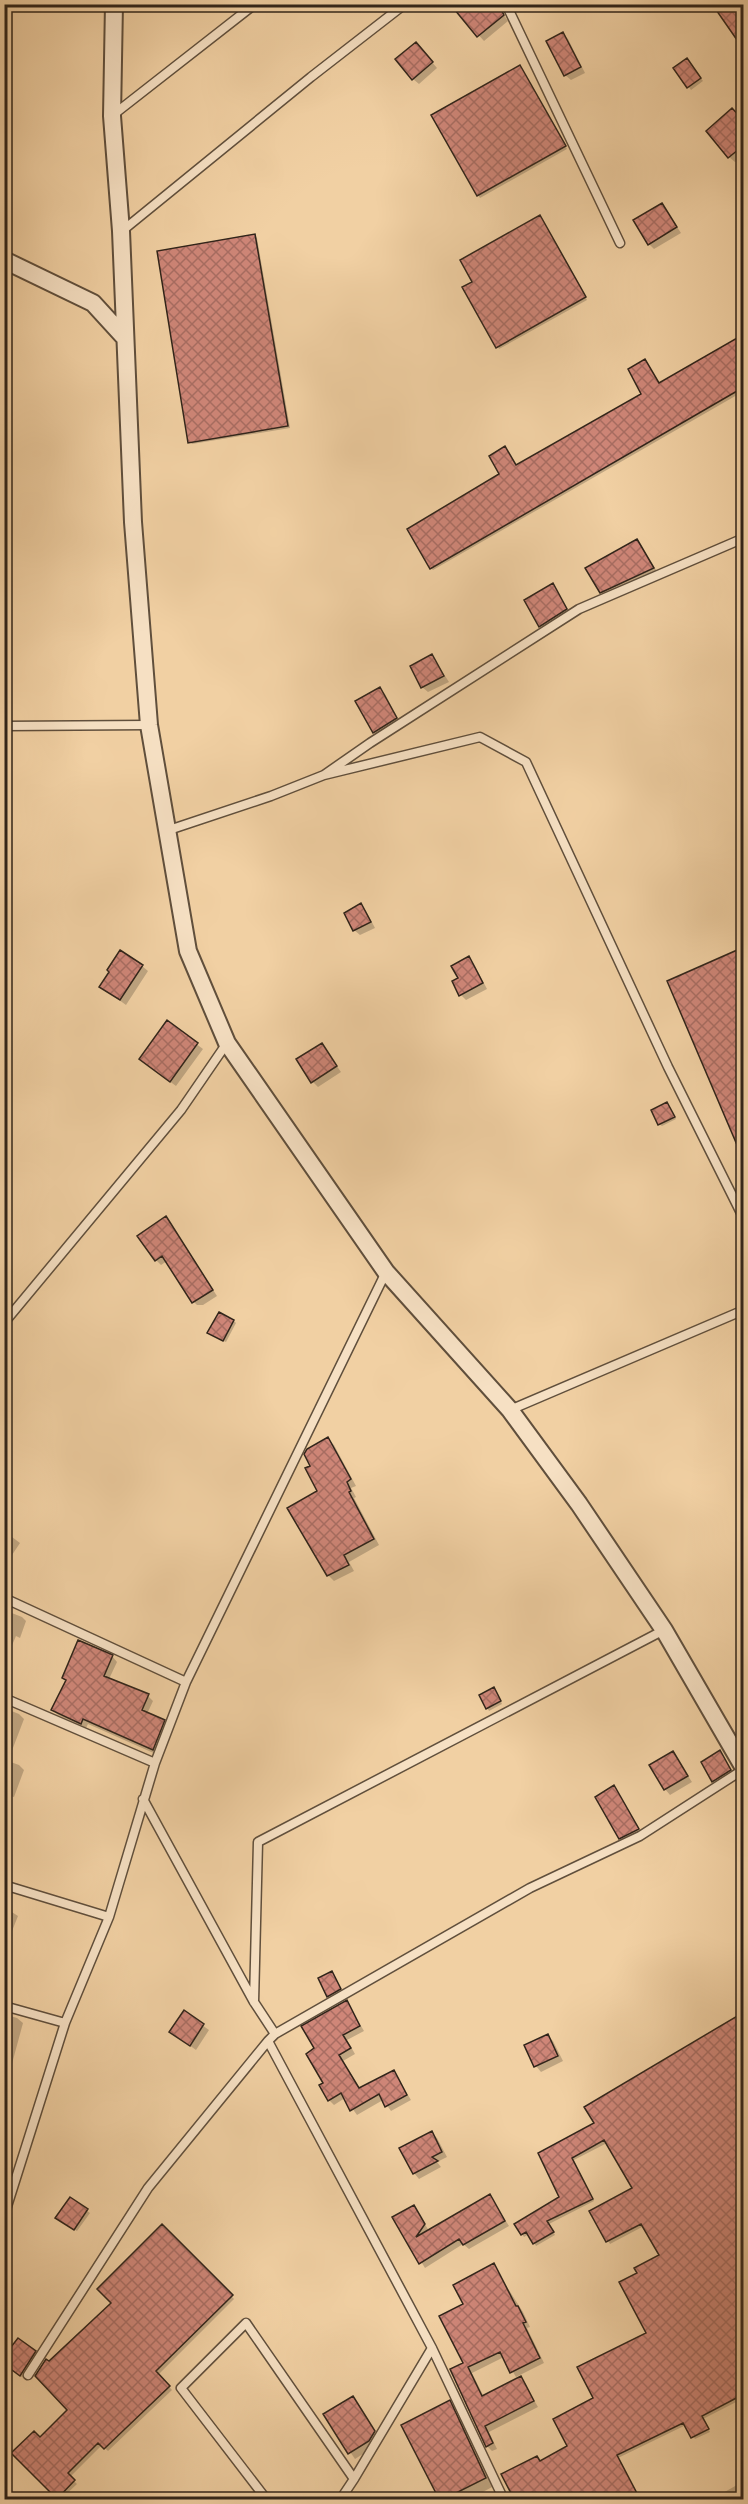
<svg xmlns="http://www.w3.org/2000/svg" width="748" height="2504" font-family="Cardo,serif">
	<style>
		.shadow { fill: #0003 }
		.building { fill: url(#building-cross-hatch); stroke: #30241a; stroke-width: 1.5 }
		.lines { fill: none; stroke-linecap: round; stroke-linejoin: round }
		.service-casing { stroke: #604f3c; stroke-width: 11 }
		.minor-casing { stroke: #604f3c; stroke-width: 20 }
		.service { stroke: #f6e0c3; stroke-width: 8 }
		.minor { stroke: #f6e0c3; stroke-width: 16 }
	</style>
	<defs>
		<pattern id="building-cross-hatch" width="8" height="8" patternUnits="userSpaceOnUse" patternTransform="scale(1.5)"><rect width="8" height="8" fill="#cf8678"/><path d="M0 0l8 8M0 8l8-8" fill="none" stroke="#a86d62"/></pattern>
	</defs>
	<rect width="100%" height="100%" fill="#f1d0a3"/>
	<filter id="stains"><feTurbulence type="fractalNoise" baseFrequency=".00333" numOctaves="4"/><feColorMatrix values="0 0 0 0 .2 0 0 0 0 .09 0 0 0 0 .02 0 0 0 .5 -.17"/></filter>
	<radialGradient id="worn" r=".72"><stop offset=".6" stop-color="#630" stop-opacity="0"/><stop offset="1" stop-color="#630" stop-opacity=".3"/></radialGradient>
	<path class="shadow" d="M496 4 508 21 484 41 455 9Z
		M563 34 568 39 585 73 571 80 565 75Z
		M421 49 437 68 419 84 413 79Z
		M689 62 703 81 691 90 675 68Z
		M520 67 567 149 480 198 478 195Z
		M744 122V155L735 162 729 157Z
		M662 204 681 233 654 249 649 244Z
		M542 219 587 300 499 349 474 283Z
		M255 236 257 238 290 428 192 444 190 442Z
		M744 336V391L433 570 431 568 516 466Z
		M637 540 658 573 606 597 601 592Z
		M552 585 572 615 546 631 541 626Z
		M432 656 449 682 428 692 422 687Z
		M380 689 385 694 401 724 380 738 374 733 357 701Z
		M361 905 366 911 375 928 360 935 354 930Z
		M469 958 474 964 487 989 466 1000 461 995 460 978Z
		M142 966 148 971 126 1005 101 987Z
		M167 1022 203 1049 176 1086 146 1064Z
		M322 1045 341 1072 318 1087 313 1082Z
		M667 1104 676 1119 662 1126 659 1124Z
		M166 1218 217 1296 203 1305H197L191 1299 167 1261 161 1265 156 1260Z
		M234 1321 236 1323 226 1342 211 1335Z
		M328 1439 334 1445 356 1486 351 1488 356 1497 354 1498 379 1545 349 1562 354 1571 334 1581 328 1575 319 1491 312 1466Z
		M4 1531 20 1543 4 1567Z
		M4 1610 22 1617 26 1621 20 1638 16 1636 4 1664Z
		M112 1656 117 1662 109 1679 148 1696 153 1701 147 1714 164 1721 169 1726 158 1755 88 1724 86 1728 58 1715 53 1710 67 1681 63 1678Z
		M496 1691 502 1704 489 1711 481 1696Z
		M4 1708 19 1714 24 1719 8 1761 19 1765 24 1770 14 1797 4 1794Z
		M720 1752 736 1776 719 1786 713 1781Z
		M673 1753 692 1782 670 1795 665 1789Z
		M616 1789 640 1832 622 1840 620 1838Z
		M4 1907 18 1916 8 1941 4 1939Z
		M334 1975 342 1991 331 1998 329 1996Z
		M347 2002 364 2031 347 2040 355 2054 343 2061 360 2089 394 2072 411 2100 391 2111 383 2100 357 2115 345 2098 334 2105 329 2100 316 2049Z
		M185 2013 209 2030 196 2050 171 2032Z
		M4 2014 17 2018 23 2023 10 2071 4 2069Z
		M744 2014V2398L703 2419 710 2432 695 2439 686 2425 618 2458 640 2500H516L504 2475 540 2462 569 2447 595 2399 648 2334 639 2274 661 2255 644 2226 610 2244 591 2211 634 2189 607 2143 574 2160 594 2201 549 2224 555 2235 536 2246 529 2234 524 2237 522 2234 561 2198 540 2154 596 2124Z
		M548 2036 553 2041 563 2061 541 2072 536 2066 526 2046Z
		M432 2133 437 2138 447 2157 437 2162 441 2167 419 2179 414 2173Z
		M4 2162 11 2166 4 2183Z
		M490 2196 509 2226 469 2249 463 2244 425 2268 394 2218 414 2206 429 2231Z
		M70 2199 90 2213 77 2231 60 2220Z
		M162 2226 234 2299 158 2375 172 2390 108 2451 102 2445 70 2477 77 2484 60 2500 13 2453 40 2439 69 2410 49 2363 113 2303Z
		M493 2265 523 2312 530 2327 527 2328 544 2363 516 2377 504 2357 472 2373 484 2397 521 2378 538 2407 489 2432 497 2449 492 2451 487 2446 465 2364V2304Z
		M4 2342 11 2350 35 2352 39 2357 26 2380 4 2364Z
		M352 2398 379 2438 374 2447 355 2459 325 2415Z
		M449 2402 458 2410 494 2486 468 2500H440L403 2426Z
		M744 2481V2500H715L714 2498Z"/>
	<path class="building" d="M450 4H498L504 15 477 37Z
		M712 4H744V50Z
		M563 32 581 67 564 76 546 41Z
		M416 42 433 62 412 80 395 59Z
		M687 58 701 78 687 88 673 68Z
		M520 65 566 146 477 196 431 115Z
		M732 108 744 121V145L728 158 706 131Z
		M662 203 677 227 648 245 633 220Z
		M540 215 586 297 496 348 462 287 472 282 460 260Z
		M255 234 288 426 188 443 157 251Z
		M744 334V387L430 569 407 529 499 474 489 456 505 446 516 465 641 394 628 369 645 359 659 383Z
		M637 539 654 568 600 593 585 568Z
		M553 583 567 609 539 627 524 600Z
		M432 654 444 676 421 688 410 666Z
		M380 687 397 718 373 733 355 701Z
		M361 903 371 922 353 931 344 913Z
		M744 947V1159H743L667 981Z
		M120 950 143 965 120 1000 99 987 109 972 107 970Z
		M469 956 483 983 459 996 452 981 458 978 451 966Z
		M167 1020 198 1043 170 1082 139 1059Z
		M322 1043 337 1066 311 1083 296 1059Z
		M667 1102 675 1117 658 1125 651 1110Z
		M166 1216 213 1290 192 1303 162 1256 155 1261 137 1236Z
		M219 1312 234 1320 223 1341 207 1333Z
		M328 1437 351 1479 347 1482 351 1491 349 1492 374 1539 344 1555 349 1565 327 1576 287 1508 317 1491 305 1468 310 1466 304 1454 307 1449Z
		M78 1640 113 1655 104 1676 149 1694 142 1710 165 1720 153 1750 83 1719 81 1724 51 1710 66 1680 62 1678Z
		M494 1687 501 1701 486 1709 479 1695Z
		M720 1750 731 1770 712 1782 701 1762Z
		M673 1751 688 1776 664 1790 649 1765Z
		M614 1785 639 1829 619 1839 595 1797Z
		M332 1971 341 1989 327 1997 318 1978Z
		M347 2000 360 2026 343 2035 351 2048 339 2055 359 2088 394 2070 407 2095 385 2107 379 2094 350 2111 341 2093 328 2101 319 2085 323 2083 306 2054 314 2048 301 2026Z
		M184 2010 204 2024 190 2046 169 2032Z
		M744 2012V2394L702 2416 709 2429 691 2438 683 2423 617 2455 640 2499H514L501 2474 537 2456 540 2461 567 2446 553 2419 593 2398 577 2367 646 2333 619 2282 637 2273 634 2268 659 2255 641 2224 606 2242 589 2211 632 2188 604 2140 572 2158 593 2199 547 2221 554 2232 533 2244 526 2232 521 2235 514 2224 559 2197 538 2153 594 2123 584 2107Z
		M548 2034 558 2056 534 2067 524 2045Z
		M432 2131 442 2152 432 2157 438 2161 413 2174 399 2148Z
		M490 2194 505 2221 463 2245 459 2239 419 2264 392 2217 414 2205 425 2224 416 2237Z
		M70 2197 88 2209 74 2230 55 2218Z
		M162 2224 233 2295 156 2371 170 2386 104 2449 98 2443 68 2473 75 2480 57 2499 11 2453 34 2431 40 2437 67 2410 35 2376 46 2359 49 2361 111 2303 97 2289Z
		M494 2263 516 2306H518L526 2322 523 2323 540 2358 510 2373 500 2352 468 2367 482 2396 521 2376 534 2401 485 2426 493 2443 486 2447 450 2369 463 2363 439 2316 463 2304 453 2285Z
		M18 2338 36 2351 20 2376 4 2364V2356Z
		M353 2396 375 2431 369 2441 348 2454 323 2414Z
		M450 2400 486 2478 444 2499H439L401 2425Z"/>
	<g class="lines">
		<defs>
			<path id="service" d="M506 4 620 243
				M113 115 255 4
				M122 231 311 77 405 4
				M4 726 149 725
				M324 775 480 737 526 762 668 1067 744 1219
				M169 830 271 796 324 775 370 743 579 609 744 538
				M4 1323 181 1110 227 1043
				M510 1410 744 1310
				M4 1598 186 1682
				M4 1698 155 1763
				M143 1799 254 2002 275 2034 268 2041 432 2348 504 2500
				M4 1885 109 1917
				M254 2002 258 1842 664 1630
				M4 2006 65 2023
				M275 2034 530 1888 640 1836 744 1769
				M4 2216 65 2023 109 1917 155 1763 186 1682 386 1272
				M28 2375 148 2188 268 2041
				M4 2499 5 2500
				M267 2500 181 2388 246 2323 354 2479
				M340 2500 354 2479 432 2348"/>
			<path id="minor" d="M114 4 112 116 121 231 133 522 149 725 188 951 227 1043 386 1272 510 1410 579 1504 664 1630 744 1768
				M4 260 93 303 125 338"/>
		</defs>
		<use href="#service" class="service-casing"/>
		<use href="#minor" class="minor-casing"/>
		<use href="#service" class="service"/>
		<use href="#minor" class="minor"/>
	</g>
	<rect width="748" height="2504" fill="none" stroke="#f1d0a3" stroke-width="24"/>
	<rect x="6" y="6" width="736" height="2492" fill="none" stroke="#30241a" stroke-width="3"/>
	<rect x="12" y="12" width="724" height="2480" fill="none" stroke="#30241a" stroke-width="1.5"/>
	<rect width="100%" height="100%" filter="url(#stains)"/>
	<rect width="100%" height="100%" fill="url(#worn)"/>
</svg>
